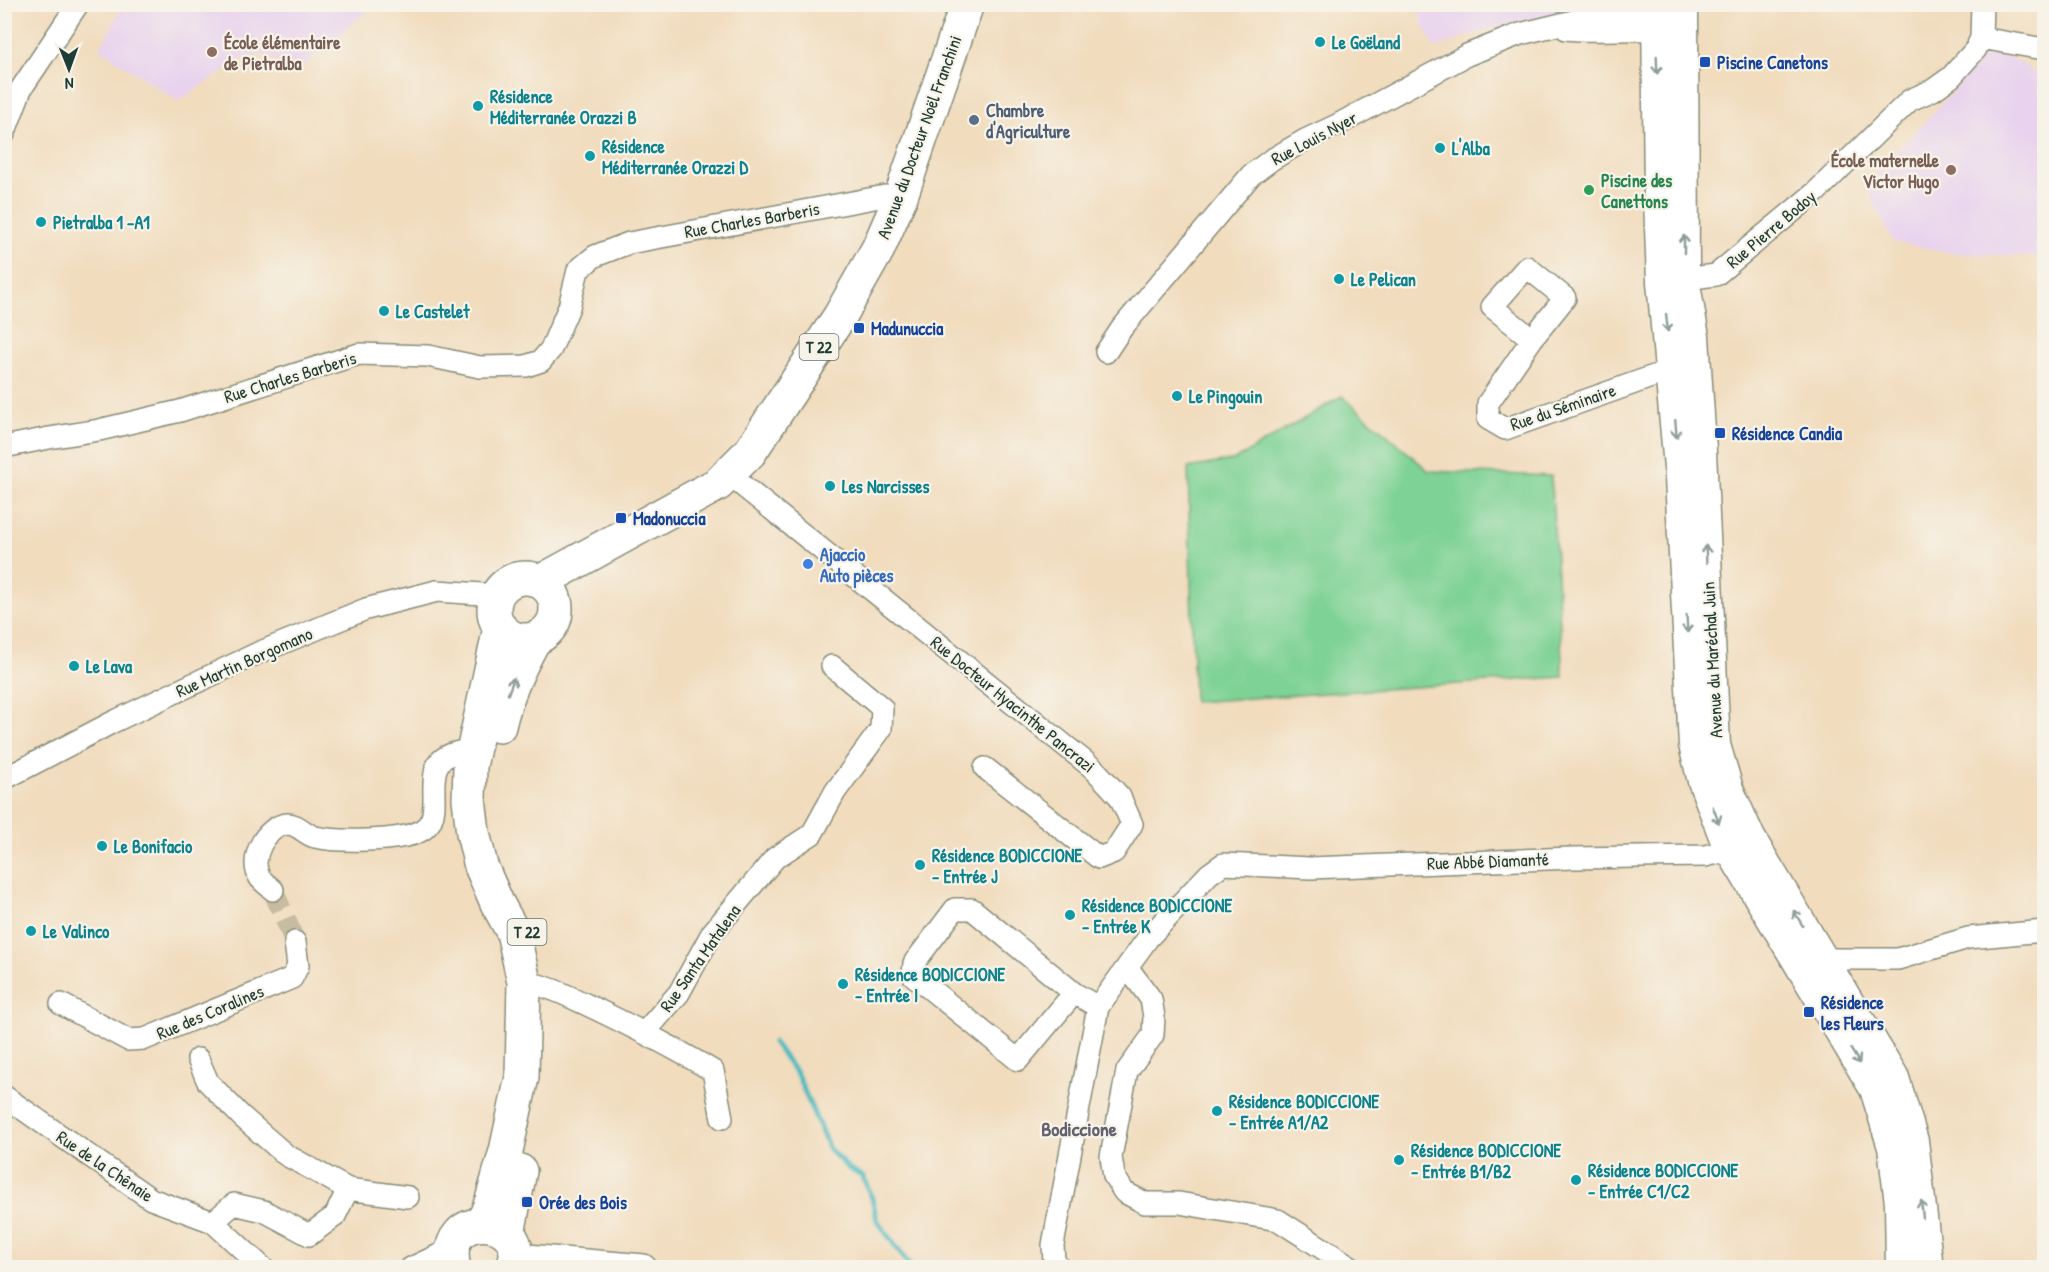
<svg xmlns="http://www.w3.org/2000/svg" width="2049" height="1272" font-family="'Patrick Hand',sans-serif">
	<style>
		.built { fill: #e8d2ee }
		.green { fill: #7ed295; stroke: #4e8864; stroke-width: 1.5 }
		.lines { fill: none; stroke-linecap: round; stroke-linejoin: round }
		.stream { stroke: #49b9c0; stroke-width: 5 }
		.street-tunnel { stroke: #c7bca2; stroke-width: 21; stroke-dasharray: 21 10; stroke-linecap: butt }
		.street-casing { stroke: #888c78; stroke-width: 24 }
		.secondary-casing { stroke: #888c78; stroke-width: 33 }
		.primary-casing { stroke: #888c78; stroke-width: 36 }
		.street { stroke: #fff; stroke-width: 21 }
		.secondary { stroke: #fff; stroke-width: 30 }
		.primary { stroke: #fff; stroke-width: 33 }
		.oneway { stroke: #8f9e9a }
		.culture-dot { fill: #0f9aa8; stroke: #f7f3e8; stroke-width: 2 }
		.education-dot { fill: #8d6e63; stroke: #f7f3e8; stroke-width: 2 }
		.transit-dot { fill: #1a4fb4; stroke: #f7f3e8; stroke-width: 2 }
		.service-dot { fill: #5c6f8a; stroke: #f7f3e8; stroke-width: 2 }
		.leisure-dot { fill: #2e9e5b; stroke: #f7f3e8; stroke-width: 2 }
		.shop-dot { fill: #3f7fe0; stroke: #f7f3e8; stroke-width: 2 }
		.labels { text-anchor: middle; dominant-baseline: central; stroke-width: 4.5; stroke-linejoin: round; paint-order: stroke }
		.shield { fill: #f7f3e8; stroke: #60746a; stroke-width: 1.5 }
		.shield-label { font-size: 16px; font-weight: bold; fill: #1f3d34 }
		.education-label { font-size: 18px; font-weight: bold; fill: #785e54; stroke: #f7f3e8; text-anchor: start }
		.culture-label { font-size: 18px; font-weight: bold; fill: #0d838f; stroke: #f7f3e8; text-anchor: start }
		.transit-label { font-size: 18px; font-weight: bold; fill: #164399; stroke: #f7f3e8; text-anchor: start }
		.service-label { font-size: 18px; font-weight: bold; fill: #4e5e75; stroke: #f7f3e8; text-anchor: start }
		.street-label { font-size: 18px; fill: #1f3d34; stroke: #f7f3e8 }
		.leisure-label { font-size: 18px; font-weight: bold; fill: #27864d; stroke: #f7f3e8; text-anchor: start }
		.shop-label { font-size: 18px; font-weight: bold; fill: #366cbe; stroke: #f7f3e8; text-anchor: start }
		.neighbourhood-label { font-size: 20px; font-weight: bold; fill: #646271; stroke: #f7f3e8 }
	</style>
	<rect width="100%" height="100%" fill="#f7f3e8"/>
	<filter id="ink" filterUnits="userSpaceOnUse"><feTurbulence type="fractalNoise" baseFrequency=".0167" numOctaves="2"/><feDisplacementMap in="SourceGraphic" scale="12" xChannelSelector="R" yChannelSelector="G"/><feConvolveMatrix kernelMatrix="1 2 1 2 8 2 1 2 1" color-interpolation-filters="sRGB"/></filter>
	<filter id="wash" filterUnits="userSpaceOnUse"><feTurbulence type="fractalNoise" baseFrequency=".008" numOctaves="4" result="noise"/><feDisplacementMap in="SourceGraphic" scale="24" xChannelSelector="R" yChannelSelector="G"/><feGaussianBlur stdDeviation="1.35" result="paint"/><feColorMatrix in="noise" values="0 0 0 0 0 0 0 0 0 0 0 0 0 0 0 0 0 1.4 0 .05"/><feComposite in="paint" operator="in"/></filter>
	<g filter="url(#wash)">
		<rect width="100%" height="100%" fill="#f1dcbd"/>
		<path class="built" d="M123 5V4L374 5 299 70 262 54 244 58 178 101 100 49Z
			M1415 5H1590L1484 30 1434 48Z
			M1989 52 2004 54 2025 65 2044 82V257L1953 253 1893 242 1866 186Z"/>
		<path class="green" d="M1342 396 1429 471 1551 476 1563 677 1194 702 1188 468 1235 460Z"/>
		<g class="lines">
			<path class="stream" d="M773 1042 797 1074 829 1149 848 1168 863 1177 872 1198 877 1220 911 1268"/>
		</g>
	</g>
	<g filter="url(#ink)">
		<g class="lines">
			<path class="street-tunnel" d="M273 890 295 942"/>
			<defs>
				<path id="street" d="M1566 29C1601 33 1635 27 1670 31
					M1981 38 2044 49
					M4 134 21 89 78 4
					M1684 279 1716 275 1816 192 1910 100 1933 90 1951 77 1976 49 1981 38 1982 4
					M1532 339 1492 307 1527 267 1565 298 1532 339 1488 403V419L1505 429 1654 376 1683 368
					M1106 352 1122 328 1251 175 1271 160 1305 140 1337 125 1467 55 1520 34 1586 18 1670 5
					M4 447 49 438 99 430 180 411 359 354 428 356 480 367 526 366 541 361 551 349 569 307 578 270 595 256 629 243 885 196H901
					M728 474 1094 769 1120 797 1132 824 1114 852 1099 858 985 768
					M4 779 113 722 258 653 366 609 437 591 497 595
					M273 890C269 886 263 882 260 878 248 860 265 826 287 824 299 824 304 834 315 837 337 842 383 841 406 836 448 828 428 795 436 769 440 754 461 751 474 749
					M1812 963 1832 959H1898L1968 938 2044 931
					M1127 967 1151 999 1154 1017 1153 1035 1127 1071 1111 1157 1114 1176 1124 1192 1145 1203H1179L1278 1220 1353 1268
					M524 982C551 986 574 999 598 1010 637 1029 675 1048 713 1071L722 1118
					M1074 993 1018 1060 913 975 914 963 955 909H972L1074 993 1098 1007
					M61 1004 128 1040 145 1039 292 978 298 966 295 942
					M645 1032 679 993 712 933 775 858 812 834 835 792 881 729 882 708 832 666
					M198 1059 208 1082 241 1116 286 1155 348 1189 335 1216 309 1235 264 1211 234 1204 213 1222
					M4 1096 151 1199 213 1222 263 1268
					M348 1189 408 1197
					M516 1254 644 1265 647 1268
					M411 1268 452 1249
					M1060 1268 1054 1261 1053 1245 1098 1007 1148 938 1209 874 1223 864 1310 868 1573 858 1705 856 1730 850 1742 843"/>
				<path id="secondary" d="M1657 4 1659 199 1662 282 1680 478 1694 745 1703 781 1727 844 1875 1089 1893 1147 1900 1203 1901 1268
					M1683 4 1684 279 1694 337 1700 431 1715 745 1728 789 1750 838 1894 1078 1913 1141 1928 1268"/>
				<path id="primary" d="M494 609a31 31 0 1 1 62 0a31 31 0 1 1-62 0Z
					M540 582 718 484 750 452 840 316 878 249 901 196 967 4
					M499 726C506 695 519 667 534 640
					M480 1223 486 1216 492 1200 506 1151 522 1077 524 982 513 932 497 903 481 866 473 833 469 799 470 766 500 628
					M508 1234 520 1171
					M454 1268C438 1205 534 1215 513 1268"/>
			</defs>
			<use href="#street" class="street-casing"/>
			<use href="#secondary" class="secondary-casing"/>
			<use href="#primary" class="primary-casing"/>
			<use href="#street" class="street"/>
			<use href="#secondary" class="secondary"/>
			<use href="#primary" class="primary"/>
		</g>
		<defs><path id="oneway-shaft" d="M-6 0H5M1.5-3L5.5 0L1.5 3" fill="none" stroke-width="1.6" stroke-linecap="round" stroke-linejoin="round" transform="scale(1.5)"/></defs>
		<g class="oneway">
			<use href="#oneway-shaft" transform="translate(1657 65) rotate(88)"/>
			<use href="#oneway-shaft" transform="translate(1684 244) rotate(-90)"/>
			<use href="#oneway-shaft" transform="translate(1667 323) rotate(84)"/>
			<use href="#oneway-shaft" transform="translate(1676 429) rotate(85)"/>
			<use href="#oneway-shaft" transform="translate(1706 554) rotate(-93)"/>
			<use href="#oneway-shaft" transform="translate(1687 624) rotate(87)"/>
			<use href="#oneway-shaft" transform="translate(511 686) rotate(-70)"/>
			<use href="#oneway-shaft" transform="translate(1716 815) rotate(69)"/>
			<use href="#oneway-shaft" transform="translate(1798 918) rotate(-121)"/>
			<use href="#oneway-shaft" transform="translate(1855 1056) rotate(59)"/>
			<use href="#oneway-shaft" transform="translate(1922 1209) rotate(-96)"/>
		</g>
	</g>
	<g class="culture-dot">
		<circle cx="1320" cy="42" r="6"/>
		<circle cx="478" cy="106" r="6"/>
		<circle cx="1440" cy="148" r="6"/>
		<circle cx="590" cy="156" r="6"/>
		<circle cx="41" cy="222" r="6"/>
		<circle cx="1339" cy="279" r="6"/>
		<circle cx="384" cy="311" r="6"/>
		<circle cx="1177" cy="396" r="6"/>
		<circle cx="830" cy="486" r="6"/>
		<circle cx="74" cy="666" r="6"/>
		<circle cx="102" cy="846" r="6"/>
		<circle cx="920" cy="865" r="6"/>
		<circle cx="1070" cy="915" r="6"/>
		<circle cx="31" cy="931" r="6"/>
		<circle cx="843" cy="984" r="6"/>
		<circle cx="1217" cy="1111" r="6"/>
		<circle cx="1399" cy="1160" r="6"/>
		<circle cx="1576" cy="1180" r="6"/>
	</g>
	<g class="education-dot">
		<circle cx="212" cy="52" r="6"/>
		<circle cx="1951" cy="170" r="6"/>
	</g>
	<g class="transit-dot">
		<rect x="1699" y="56" width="12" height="12" rx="3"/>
		<rect x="853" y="322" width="12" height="12" rx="3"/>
		<rect x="1714" y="427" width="12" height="12" rx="3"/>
		<rect x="615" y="512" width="12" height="12" rx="3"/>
		<rect x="1803" y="1006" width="12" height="12" rx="3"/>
		<rect x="521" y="1196" width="12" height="12" rx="3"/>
	</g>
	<circle class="service-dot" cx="974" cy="120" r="6"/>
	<circle class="leisure-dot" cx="1589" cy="190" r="6"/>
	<circle class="shop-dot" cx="808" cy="564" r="6"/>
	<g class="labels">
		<g class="shield">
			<rect x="799.5" y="334" width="39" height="26" rx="4.5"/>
			<rect x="507.5" y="919" width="39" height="26" rx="4.5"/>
		</g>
		<g class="shield-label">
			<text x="819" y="347">T 22</text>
			<text x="527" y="932">T 22</text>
		</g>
		<g class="education-label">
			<text x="224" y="42">École élémentaire<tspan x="224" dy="21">de Pietralba</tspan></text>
			<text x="1939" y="160" text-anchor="end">École maternelle<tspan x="1939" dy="21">Victor Hugo</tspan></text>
		</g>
		<g class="culture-label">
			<text x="1332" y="42">Le Goëland</text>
			<text x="490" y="96">Résidence<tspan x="490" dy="21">Méditerranée Orazzi B</tspan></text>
			<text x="602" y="146">Résidence<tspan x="602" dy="21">Méditerranée Orazzi D</tspan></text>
			<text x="1452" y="148">L'Alba</text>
			<text x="53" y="222">Pietralba 1 -A1</text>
			<text x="1351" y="279">Le Pelican</text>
			<text x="396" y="311">Le Castelet</text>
			<text x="1189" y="396">Le Pingouin</text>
			<text x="842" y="486">Les Narcisses</text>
			<text x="86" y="666">Le Lava</text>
			<text x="114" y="846">Le Bonifacio</text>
			<text x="932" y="855">Résidence BODICCIONE<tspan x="932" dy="21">- Entrée J</tspan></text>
			<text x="1082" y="905">Résidence BODICCIONE<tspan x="1082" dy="21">- Entrée K</tspan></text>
			<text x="43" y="931">Le Valinco</text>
			<text x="855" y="974">Résidence BODICCIONE<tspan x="855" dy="21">- Entrée I</tspan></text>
			<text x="1229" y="1101">Résidence BODICCIONE<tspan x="1229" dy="21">- Entrée A1/A2</tspan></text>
			<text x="1411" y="1150">Résidence BODICCIONE<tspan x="1411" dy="21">- Entrée B1/B2</tspan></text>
			<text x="1588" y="1170">Résidence BODICCIONE<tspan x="1588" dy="21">- Entrée C1/C2</tspan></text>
		</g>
		<g class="transit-label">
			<text x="1717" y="62">Piscine Canetons</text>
			<text x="871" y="328">Madunuccia</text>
			<text x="1732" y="433">Résidence Candia</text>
			<text x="633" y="518">Madonuccia</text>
			<text x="1821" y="1002">Résidence<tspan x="1821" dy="21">les Fleurs</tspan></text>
			<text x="539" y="1202">Orée des Bois</text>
		</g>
		<g class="service-label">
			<text x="986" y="110">Chambre<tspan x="986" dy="21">d'Agriculture</tspan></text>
		</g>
		<g class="street-label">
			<text transform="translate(919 137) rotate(-70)">Avenue du Docteur Noël Franchini</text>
			<text transform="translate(1314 138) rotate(-28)">Rue Louis Nyer</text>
			<text transform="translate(752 220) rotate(-10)">Rue Charles Barberis</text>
			<text transform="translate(1771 229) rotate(-40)">Rue Pierre Bodoy</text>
			<text transform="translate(290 377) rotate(-17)">Rue Charles Barberis</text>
			<text transform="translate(1563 407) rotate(-19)">Rue du Séminaire</text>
			<text transform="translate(1712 660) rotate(-93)">Avenue du Maréchal Juin</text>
			<text transform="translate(244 662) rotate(-24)">Rue Martin Borgomano</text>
			<text transform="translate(1013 704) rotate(39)">Rue Docteur Hyacinthe Pancrazi</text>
			<text transform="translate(1488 861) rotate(-2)">Rue Abbé Diamanté</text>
			<text transform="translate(700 958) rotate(-55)">Rue Santa Matalena</text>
			<text transform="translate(210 1012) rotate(-23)">Rue des Coralines</text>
			<text transform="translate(105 1166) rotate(34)">Rue de la Chênaie</text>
		</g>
		<g class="leisure-label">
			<text x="1601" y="180">Piscine des<tspan x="1601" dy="21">Canettons</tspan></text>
		</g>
		<g class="shop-label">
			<text x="820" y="554">Ajaccio<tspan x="820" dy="21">Auto pièces</tspan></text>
		</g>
		<g class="neighbourhood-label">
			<text x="1079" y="1128">Bodiccione</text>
		</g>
	</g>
	<rect width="2049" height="1272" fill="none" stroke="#f7f3e8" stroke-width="24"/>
	<g transform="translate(69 69) rotate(179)" stroke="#f7f3e8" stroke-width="4.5" paint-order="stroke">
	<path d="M0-4.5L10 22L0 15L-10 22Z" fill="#1f3d34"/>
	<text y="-9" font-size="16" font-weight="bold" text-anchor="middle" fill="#1f3d34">N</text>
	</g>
</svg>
